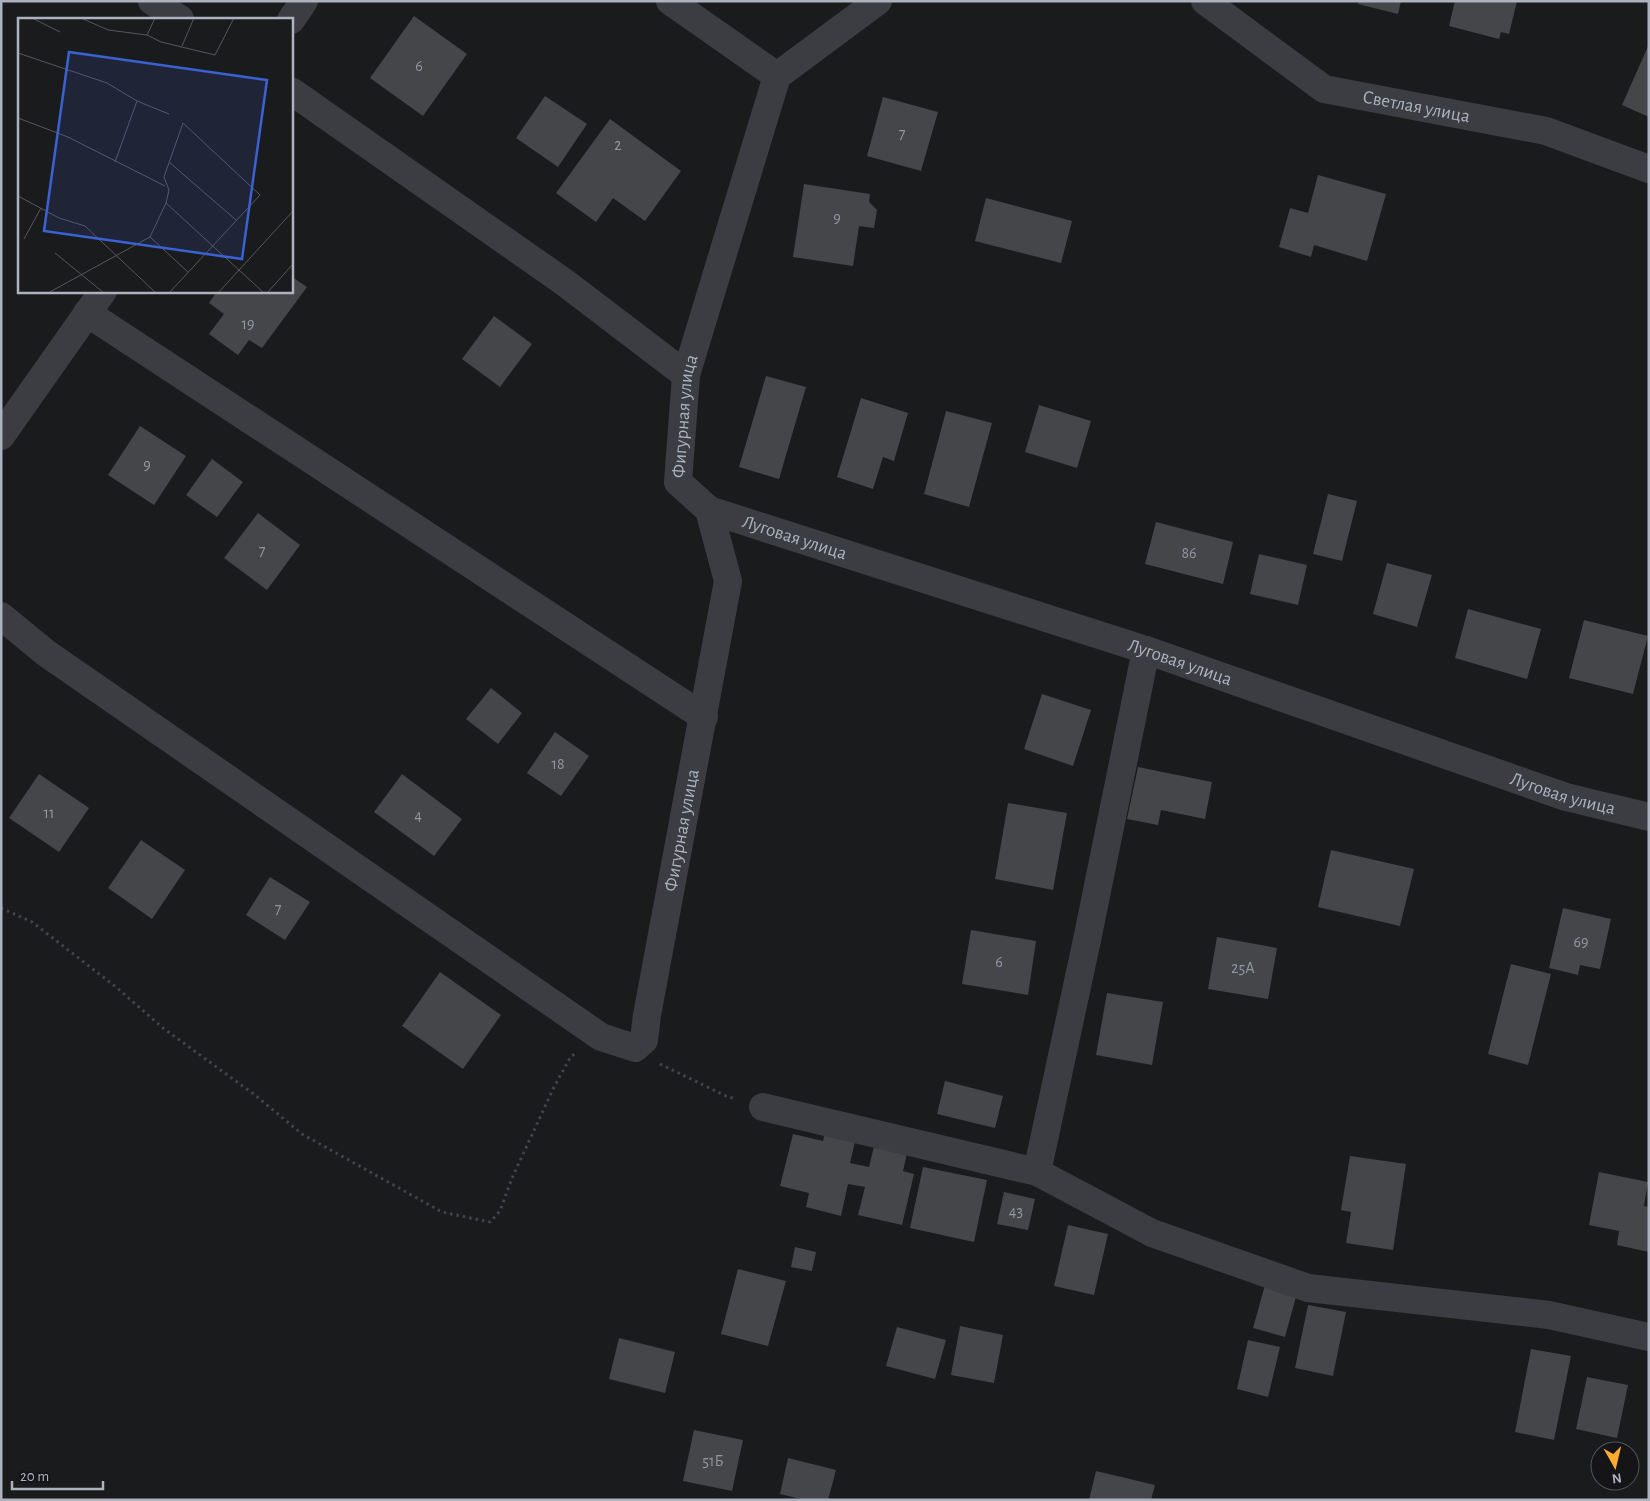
<svg xmlns="http://www.w3.org/2000/svg" width="1650" height="1501" font-family="'Alegreya Sans',sans-serif">
	<style>
		.building { fill: #44464a }
		.lines { fill: none; stroke-linecap: round; stroke-linejoin: round }
		.path { stroke: #41444a; stroke-width: 3; stroke-dasharray: 2.5 4; stroke-linecap: butt }
		.street { stroke: #3b3d43; stroke-width: 28 }
		.labels { text-anchor: middle; dominant-baseline: central; stroke-width: 4.5; stroke-linejoin: round; paint-order: stroke }
		.number-label { font-size: 16px; fill: #9298a1 }
		.street-label { font-size: 19px; fill: #acb3be; stroke: #151518 }
		.inset-road { fill: none; stroke: #54585d; stroke-width: 1 }
		.view { fill: #3a62d3; fill-opacity: 0.15; stroke: #3a62d3; stroke-width: 2.5 }
		.inset-edge { fill: none; stroke: #acb3be; stroke-width: 2.5 }
	</style>
	<rect width="100%" height="100%" fill="#1a1b1d"/>
	<path class="building" d="M1359 1H1401L1398 14 1358 4Z
		M1455 1H1517L1509 34 1501 32 1499 39 1449 26Z
		M414 16 467 54 423 116 370 78Z
		M1649 44V117L1622 105Z
		M545 96 587 124 558 167 516 138Z
		M883 97 938 112 921 171 867 156Z
		M610 119 681 171 645 221 613 198 596 222 556 193Z
		M1318 175 1386 194 1367 261 1314 245 1311 257 1279 247 1290 208 1308 213Z
		M804 184 870 194 869 202 877 210 874 228 859 226 853 266 793 257Z
		M986 198 1072 221 1061 263 975 241Z
		M291 276 307 287 262 348 249 340 238 355 209 334 224 314 209 303 217 291H291Z
		M494 316 532 344 500 387 462 359Z
		M766 376 806 387 779 479 739 467Z
		M861 398 908 413 894 461 883 457 873 489 837 477Z
		M1039 405 1091 421 1077 468 1025 452Z
		M946 411 992 423 969 507 924 494Z
		M140 426 186 456 154 505 108 475Z
		M212 459 243 482 217 517 186 495Z
		M1328 494 1357 501 1342 561 1313 554Z
		M258 513 300 545 267 590 224 558Z
		M1156 522 1233 542 1223 584 1145 564Z
		M1259 554 1307 565 1298 605 1250 594Z
		M1387 563 1432 575 1417 627 1373 614Z
		M1468 609 1541 629 1527 679 1455 658Z
		M1584 620 1648 636 1633 694 1569 678Z
		M491 688 522 713 498 744 466 719Z
		M1042 694 1091 710 1073 766 1024 749Z
		M555 732 589 756 561 796 527 773Z
		M1138 767 1212 782 1205 819 1161 810 1158 825 1127 819Z
		M39 774 89 808 59 852 9 818Z
		M402 774 462 819 434 856 374 812Z
		M1008 803 1067 813 1053 890 995 879Z
		M141 840 185 870 152 919 108 888Z
		M1331 850 1414 869 1400 926 1318 907Z
		M270 877 310 902 285 940 246 915Z
		M1563 908 1611 919 1600 969 1580 965 1578 975 1549 968Z
		M971 930 1036 941 1028 995 962 984Z
		M1217 937 1277 948 1268 999 1208 989Z
		M1511 964 1551 974 1528 1065 1488 1054Z
		M440 972 501 1015 463 1069 402 1026Z
		M1107 993 1163 1002 1152 1065 1096 1055Z
		M945 1081 1003 1096 995 1128 937 1114Z
		M827 1123 858 1129 850 1163 869 1167 876 1138 909 1145 903 1171 914 1174 902 1225 858 1215 865 1187 848 1184 841 1216 806 1207 809 1193 780 1186 793 1134 823 1141Z
		M1350 1156 1406 1164 1393 1250 1346 1243 1351 1212 1341 1210Z
		M923 1167 987 1180 974 1242 910 1228Z
		M1599 1172 1648 1182 1644 1206 1649 1207V1252L1617 1245 1619 1231 1589 1225Z
		M1004 1192 1035 1199 1028 1230 997 1224Z
		M1068 1225 1108 1234 1094 1295 1054 1286Z
		M795 1247 816 1252 812 1271 791 1267Z
		M738 1269 786 1281 768 1346 721 1334Z
		M1265 1285 1297 1293 1285 1337 1253 1328Z
		M1308 1305 1346 1312 1333 1376 1295 1368Z
		M960 1326 1003 1335 994 1383 951 1375Z
		M897 1327 946 1340 935 1379 886 1366Z
		M619 1338 675 1352 665 1393 609 1379Z
		M1248 1340 1280 1347 1268 1397 1237 1389Z
		M1531 1349 1571 1356 1554 1440 1515 1432Z
		M1587 1377 1628 1385 1617 1438 1576 1429Z
		M694 1430 743 1440 732 1491 683 1481Z
		M788 1458 836 1470 828 1500H805L780 1494Z
		M1096 1471 1155 1485 1151 1500H1089Z"/>
	<g class="lines">
		<path class="path" d="M1 908 32 922 116 987 163 1028 255 1095 302 1134 442 1212 490 1222 500 1211 512 1178 554 1087 571 1056 575 1054
			M660 1064 726 1096 736 1099"/>
		<g class="street">
			<path d="M152 1 180 19"/>
			<path d="M670 1 777 76"/>
			<path id="s1" d="M1205 1 1324 89 1546 131 1649 169"/>
			<path d="M291 20 304 1"/>
			<path d="M291 91 564 282 686 375"/>
			<path d="M87 313 704 717"/>
			<path d="M1 436 103 291"/>
			<path id="s2" d="M709 510 1146 650 1566 797 1649 817"/>
			<path id="s3" d="M1 616 46 653 601 1037 635 1048 644 1040 647 1015 728 581 709 510 678 482 686 375 777 76 878 1"/>
			<path d="M763 1107 1037 1172 1152 1233 1308 1288 1549 1315 1649 1337"/>
			<path d="M1037 1172 1087 940 1146 650"/>
		</g>
	</g>
	<g class="labels">
		<g class="number-label">
			<text x="419" y="66">6</text>
			<text x="902" y="134">7</text>
			<text x="618" y="145">2</text>
			<text x="837" y="218">9</text>
			<text x="248" y="324">19</text>
			<text x="147" y="465">9</text>
			<text x="262" y="551">7</text>
			<text x="1189" y="553">86</text>
			<text x="558" y="764">18</text>
			<text x="49" y="813">11</text>
			<text x="418" y="815">4</text>
			<text x="278" y="909">7</text>
			<text x="1581" y="942">69</text>
			<text x="999" y="962">6</text>
			<text x="1243" y="968">25А</text>
			<text x="1016" y="1211">43</text>
			<text x="713" y="1461">51Б</text>
		</g>
		<g class="street-label">
			<text stroke="none"><textPath href="#s1" startOffset="242">Светлая улица</textPath></text>
			<text stroke="none"><textPath href="#s3" startOffset="1429">Фигурная улица</textPath></text>
			<text stroke="none"><textPath href="#s2" startOffset="90">Луговая улица</textPath></text>
			<text stroke="none"><textPath href="#s2" startOffset="495">Луговая улица</textPath></text>
			<text stroke="none"><textPath href="#s2" startOffset="900">Луговая улица</textPath></text>
			<text stroke="none"><textPath href="#s3" startOffset="994">Фигурная улица</textPath></text>
		</g>
	</g>
	<g transform="translate(18 18)">
		<rect width="275" height="275" fill="#1a1b1d"/>
		<path class="inset-road" d="M14 0 42 14M63 0 90 12 129 17 143 24 197 37 216 0M129 17 137 0M164 28 176 0M0 35 89 65 119 83 151 96M0 100 50 119 147 168M97 144 119 83M151 144 218 202M0 178 41 200 67 208 138 275M148 185 246 275M132 219 170 254M6 221 23 190M37 235 86 275M30 275 132 219 148 185 151 172 146 159 165 105 242 177 151 275M200 275 275 193M249 275 275 246"/>
		<path class="view" d="M51 34 249 62 224 241 26 213Z"/>
		<rect width="275" height="275" class="inset-edge"/>
	</g>
	<rect width="1650" height="1501" fill="none" stroke="#acb3be" stroke-width="5"/>
	<g transform="translate(1615 1466) rotate(172)"><circle r="24" fill="#151518" stroke="#51545a"/>
	<path d="M0-4L9 19L0 12L-9 19Z" fill="#ffaa30"/>
	<text y="-8" font-size="14" font-weight="bold" text-anchor="middle" fill="#acb3be">N</text>
	</g>
	<path d="M12 1481v8h91v-8" fill="none" stroke="#acb3be" stroke-width="2.5"/>
	<text x="20" y="1481" font-size="15" fill="#acb3be" stroke="#151518" stroke-width="4" paint-order="stroke">20 m</text>
</svg>
